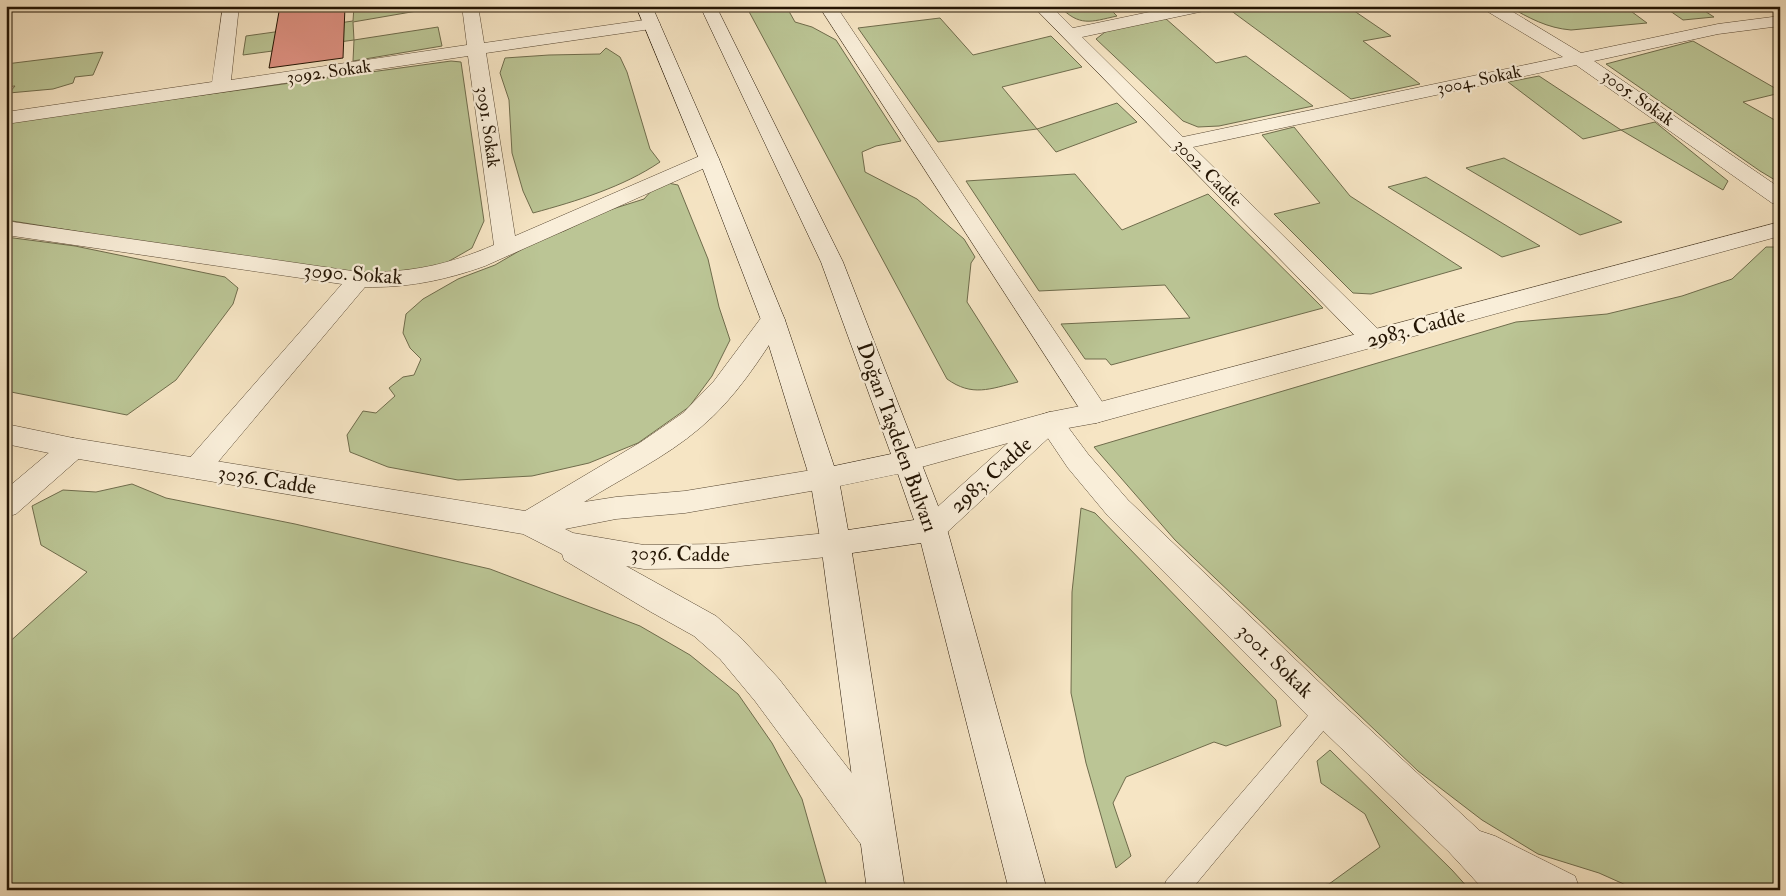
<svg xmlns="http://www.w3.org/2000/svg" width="1786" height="896" font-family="'IM FELL Double Pica',serif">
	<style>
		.green { fill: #bbc595; stroke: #6f6c4c }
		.building { fill: #de9182; stroke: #231403 }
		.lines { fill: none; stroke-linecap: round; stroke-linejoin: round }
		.service-casing { stroke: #584833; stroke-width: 1 }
		.minor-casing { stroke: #584833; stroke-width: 1 }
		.tertiary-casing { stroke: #584833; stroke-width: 1 }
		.secondary-casing { stroke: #231403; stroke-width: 1 }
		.service { fill: #f9eed9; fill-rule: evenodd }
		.minor { fill: #f9eed9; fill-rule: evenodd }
		.tertiary { fill: #f9eed9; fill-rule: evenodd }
		.secondary { fill: #f9eed9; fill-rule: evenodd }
		.labels { text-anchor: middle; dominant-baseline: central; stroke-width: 4.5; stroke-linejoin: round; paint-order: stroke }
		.far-street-label { font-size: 18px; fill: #231403; stroke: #f9eed9 }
		.street-label { font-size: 21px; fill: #231403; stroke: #f9eed9 }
	</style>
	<rect width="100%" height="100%" fill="#f6e5c4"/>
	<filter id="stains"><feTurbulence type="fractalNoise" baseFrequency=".004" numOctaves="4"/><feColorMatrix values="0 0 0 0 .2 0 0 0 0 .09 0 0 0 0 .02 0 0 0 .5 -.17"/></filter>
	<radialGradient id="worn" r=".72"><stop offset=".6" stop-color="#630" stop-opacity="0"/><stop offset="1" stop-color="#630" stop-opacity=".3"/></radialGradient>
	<path class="green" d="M354 6H446L353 22 354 40 438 27 442 46 353 61 354 40 243 55 246 36 353 21Z
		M746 6H786L795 22 812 27 836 40 901 141 876 146 862 152 865 172 917 199 964 239 975 257 971 263 967 302 1018 382C990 389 972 397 947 379Z
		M1059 6H1107L1117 16C1090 22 1080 27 1059 6Z
		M1231 6H1347L1391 36 1363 41 1420 84 1351 99 1226 7Z
		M1508 6H1624L1647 23 1571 30C1547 28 1529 18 1508 6Z
		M1663 6H1697L1714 17 1683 20Z
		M940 18 973 55 1051 36 1082 67 1002 87 1037 129 1117 103 1137 122 1056 152 1037 129 938 142 858 28Z
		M1165 18 1216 63 1246 56 1313 106 1219 126 1198 127 1183 121 1096 39 1109 29Z
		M1693 41 1780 91V93L1743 102 1780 123V183L1760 171 1606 64Z
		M606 48 620 57 627 72 650 149 660 162C623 187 577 201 533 213L523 191 512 153 509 100 500 73 505 58 549 55 600 54Z
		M103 52 93 75 75 77 73 83 53 89 9 93 15 86 6 87V64Z
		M451 61 461 62 484 221 472 248 437 268 363 275 254 260 6 220V122Z
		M1539 76 1621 130 1655 122 1728 181 1723 190 1621 130 1583 139 1508 82Z
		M1294 127 1350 196 1462 268 1371 294 1353 293 1274 214 1320 203 1262 135Z
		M1504 158 1622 222 1580 235 1466 168Z
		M1075 174 1122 230 1208 194 1323 308 1111 365 1106 359H1085L1061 324 1190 318 1165 285 1039 291 966 181Z
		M1426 177 1540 246 1502 257 1388 187Z
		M668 183 678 185 708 259 719 307 730 340 712 376 689 407 638 443 589 463 532 476 458 480 388 467 350 452 347 435 363 411 376 413 395 396 389 388 403 377 414 375 421 359 410 348 403 333 406 314 423 299 458 279 495 265 538 240 564 231 603 212 644 199 653 189Z
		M6 237 75 246 225 277 238 288 233 304 176 380 127 415 6 391Z
		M1766 247H1780V890H1637L1599 873 1538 854 1482 820 1418 771 1175 540 1094 447 1516 322 1607 314 1682 296 1732 279Z
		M132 484 166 498 295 524 490 569 640 626 690 655 738 694 772 743 802 799 828 890H6V645L87 572 41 545 32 506 63 490 96 492Z
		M1081 508 1095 513 1276 700 1281 726 1226 746 1214 742 1126 777 1113 803 1131 856 1116 868 1086 763 1071 693 1072 592Z
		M1330 750 1452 870 1470 890H1285L1329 884 1380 847 1365 814 1321 783 1317 761Z"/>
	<path class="building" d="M280 6H345L343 58 269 68Z"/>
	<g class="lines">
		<defs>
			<path id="service" d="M1326 701 1334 704 1337 711 1334 718 1191 890H1163L1166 881 1318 704Z"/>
			<path id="minor" d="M223 6H239L231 80 467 45 462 6H478L484 43 651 19 657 20 660 24 657 28 651 29 486 53 515 236 702 155 709 153 716 155 719 159 716 163 485 266C446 280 407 288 365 287L207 475 197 479 187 475 183 468 187 461 342 284 6 235V221L359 272C410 273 448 265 494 245L468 56 6 124V112L212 82Z
				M819 6H836L1105 406 1109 413 1105 420 1096 423 1087 420Z
				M1033 6H1051L1073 28 1178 6H1212L1210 10 1204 11 1082 37 1183 137 1563 57 1485 10 1483 6H1503L1581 53 1718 24 1780 16V26L1718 34 1594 61 1780 188V204L1772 203 1576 65 1193 147 1383 334 1386 340 1383 346 1374 348 1365 346Z
				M1050 412 1059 415 1088 454 1128 500 1338 700 1480 831 1495 836 1575 876 1580 890H1484L1449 852 1314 722 1108 516 1068 468 1037 422 1041 415Z
				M73 438 83 441 87 448 83 455 16 514 6 517V489L63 441Z"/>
			<path id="tertiary" d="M1780 222V236L1096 423 1057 430 942 537 932 541 922 537 917 529 922 521 1008 443 907 471 897 468 893 461 897 454 907 451 1050 412 1096 403Z
				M773 312 782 314 785 320C761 358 735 399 700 428 665 458 622 478 584 502L616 497 685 491 824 468 834 471 838 479 834 487 685 513 616 519 565 529 573 533 644 545 721 544 836 532 847 535 851 544 847 553 836 556 721 568 644 569 626 566 716 616 742 639 779 679 889 821 894 834 889 847 876 852 863 847 755 701 720 659 694 636 651 612 564 560 562 554 523 534 73 458 6 444V424L73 438 525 511 641 442 683 413 714 381 764 314Z"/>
			<path id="secondary" d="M636 6H652L719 159 785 320 834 466 891 454 821 262 700 6H716L843 262 947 529 1047 890H1009L921 543 852 553 905 890H867L821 544 810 479 761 320 699 159ZM898 474 914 520 848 530 840 486Z"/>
		</defs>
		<use href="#service" class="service-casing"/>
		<use href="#minor" class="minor-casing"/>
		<use href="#tertiary" class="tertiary-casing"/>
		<use href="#secondary" class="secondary-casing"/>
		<use href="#service" class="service"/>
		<use href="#minor" class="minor"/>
		<use href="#tertiary" class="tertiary"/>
		<use href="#secondary" class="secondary"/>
	</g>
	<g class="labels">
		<g class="far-street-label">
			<text transform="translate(329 72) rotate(-8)">3092. Sokak</text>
			<text transform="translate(1479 80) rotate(-12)">3004. Sokak</text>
			<text transform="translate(1638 98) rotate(35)">3005. Sokak</text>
			<text transform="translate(488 127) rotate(82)">3091. Sokak</text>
			<text transform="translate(1208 173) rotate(45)">3002. Cadde</text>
		</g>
		<g class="street-label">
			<text transform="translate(353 274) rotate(4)">3090. Sokak</text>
			<text transform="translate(1416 328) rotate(-15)">2983. Cadde</text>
			<text transform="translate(897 437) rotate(70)">Doğan Taşdelen Bulvarı</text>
			<text transform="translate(991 475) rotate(-42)">2983. Cadde</text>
			<text transform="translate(267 480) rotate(9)">3036. Cadde</text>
			<text transform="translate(680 554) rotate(1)">3036. Cadde</text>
			<text transform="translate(1275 661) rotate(44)">3001. Sokak</text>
		</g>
	</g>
	<rect width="1786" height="896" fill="none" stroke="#f6e5c4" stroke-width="25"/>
	<rect x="8" y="8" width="1771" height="881" fill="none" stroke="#231403" stroke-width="2.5"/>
	<rect x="12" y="12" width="1761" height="871" fill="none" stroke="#231403"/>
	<rect width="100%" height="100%" filter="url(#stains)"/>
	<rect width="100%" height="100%" fill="url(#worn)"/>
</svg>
